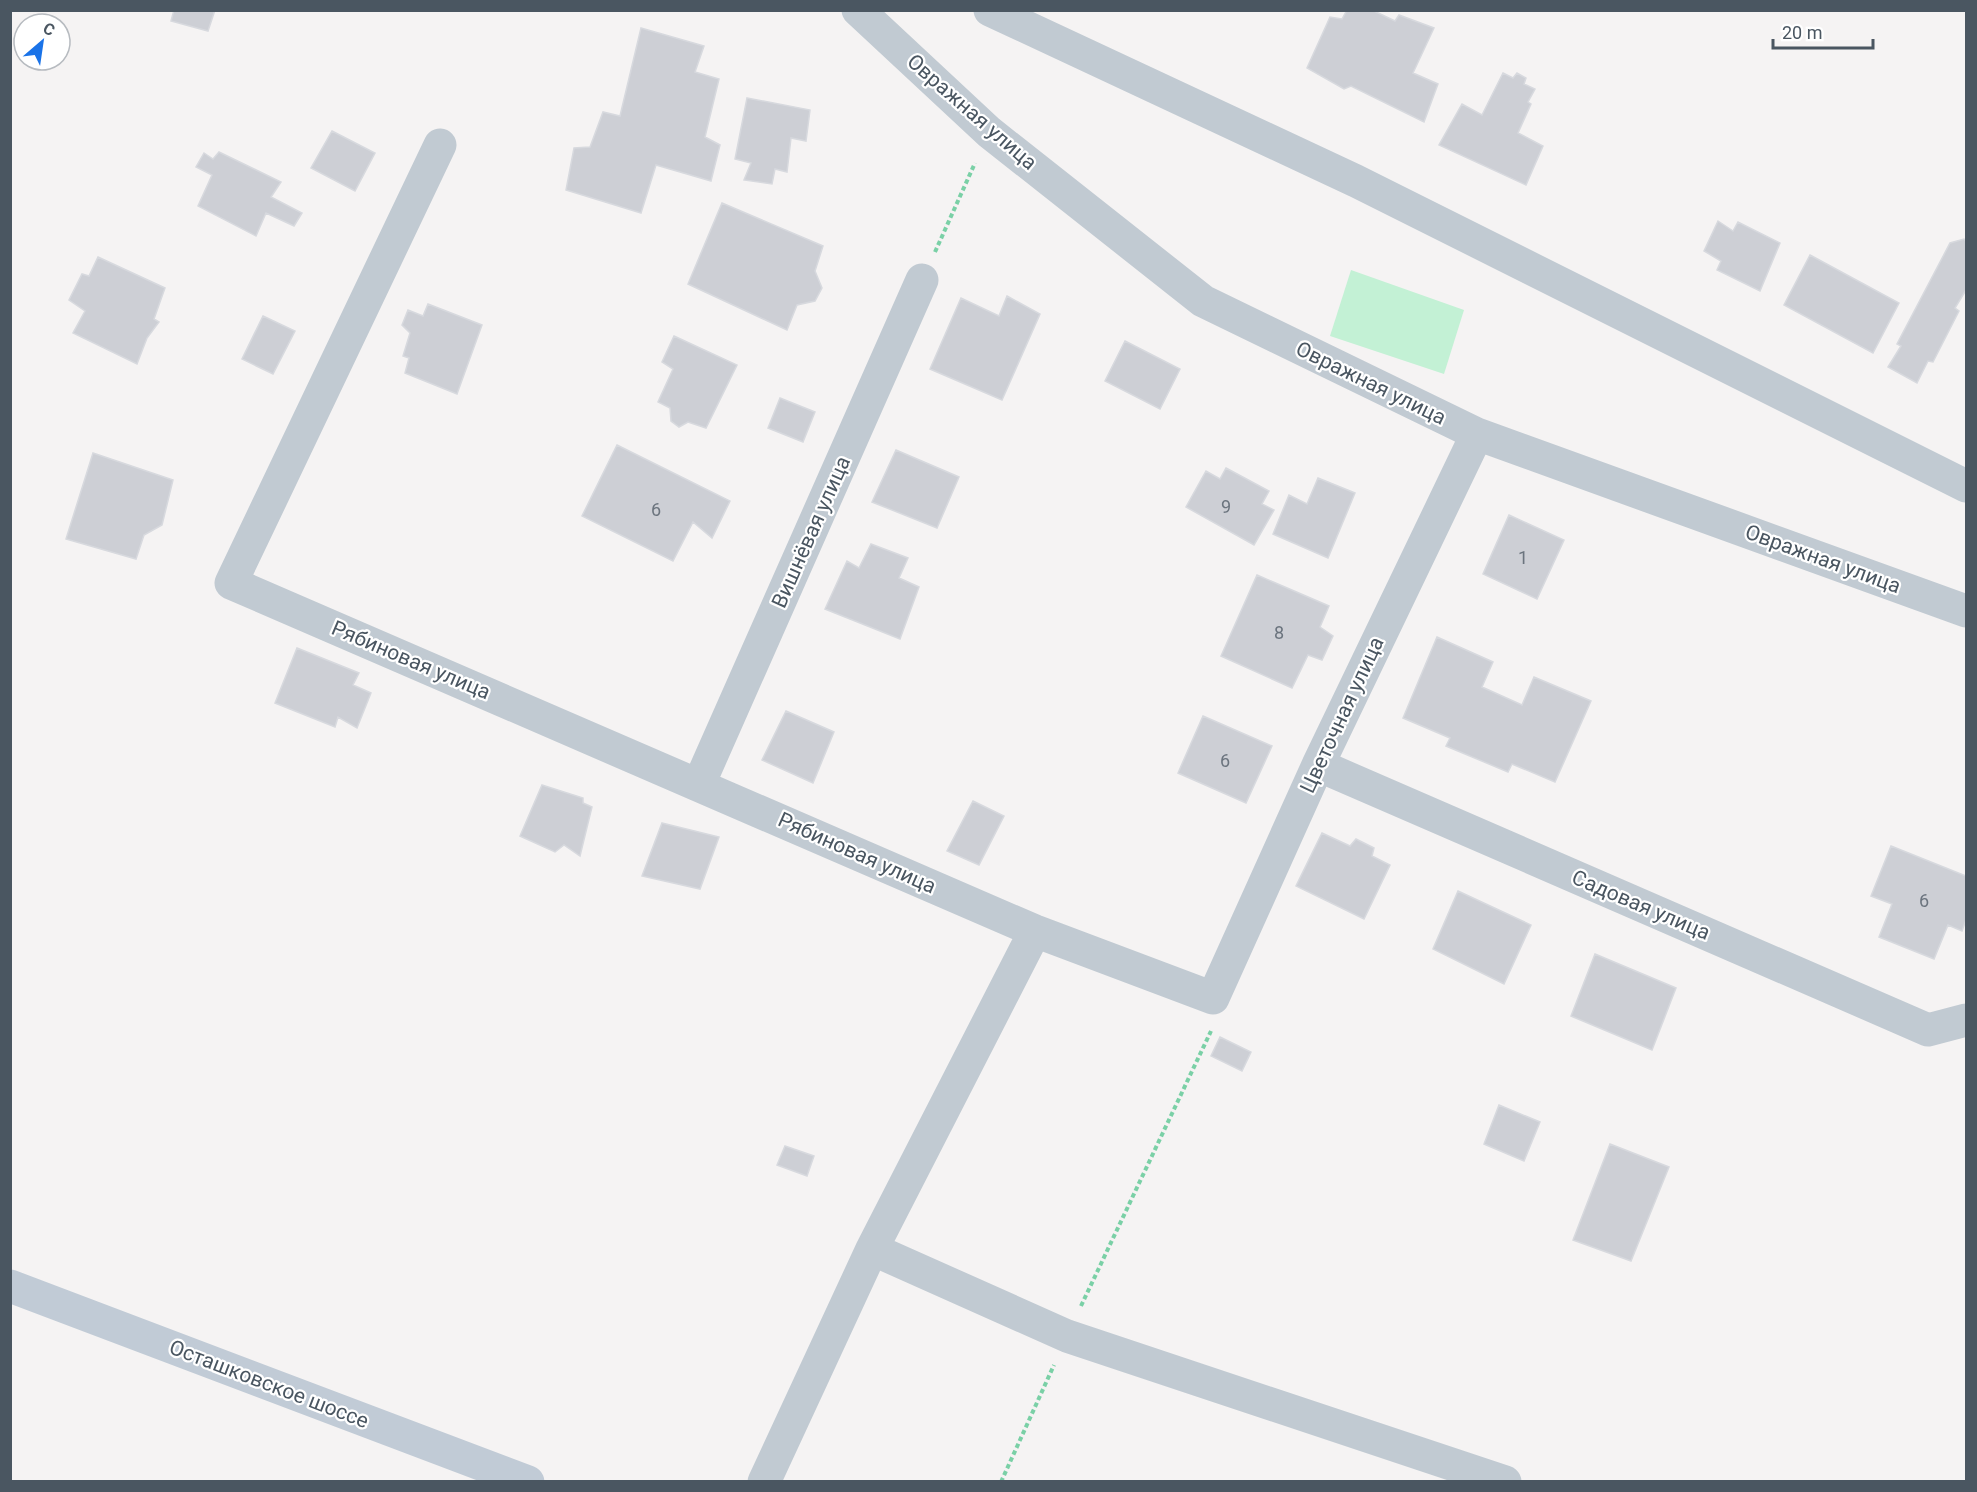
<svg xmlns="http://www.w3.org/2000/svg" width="1977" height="1492" font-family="Roboto,sans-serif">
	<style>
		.green { fill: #c3f1d5 }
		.building { fill: #cdcfd5; stroke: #d7d9de; stroke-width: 1.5 }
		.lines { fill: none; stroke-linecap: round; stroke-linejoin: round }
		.path { stroke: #7ad0a6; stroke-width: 4; stroke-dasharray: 4.5 3; stroke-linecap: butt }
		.street { stroke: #c1cad2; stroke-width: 33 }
		.secondary { stroke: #c1cbd6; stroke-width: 33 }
		.labels { text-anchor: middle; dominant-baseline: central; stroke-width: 4.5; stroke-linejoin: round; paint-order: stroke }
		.number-label { font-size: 18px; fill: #6b747e }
		.street-label { font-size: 21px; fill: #4a5661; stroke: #fff }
	</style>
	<rect width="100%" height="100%" fill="#f5f3f3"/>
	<path class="green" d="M1351 270 1464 310 1444 374 1330 336Z"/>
	<path class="building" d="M174 10H215L208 31 171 21Z
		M1347 10H1372L1395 21 1399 15 1434 28 1413 73 1438 84 1424 122 1351 86 1344 89 1307 68 1330 17 1342 19Z
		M641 28 704 46 695 72 719 79 705 137 720 145 711 181 656 165 641 213 566 190 574 148 590 147 603 112 620 116Z
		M1503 73 1513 78 1517 73 1526 78 1524 84 1535 89 1528 102 1531 104 1518 133 1543 146 1526 185 1439 145 1462 104 1482 115Z
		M747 98 810 110 806 141 791 138 787 172 775 169 772 184 744 180 751 163 735 159Z
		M332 131 375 153 355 191 311 168Z
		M219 152 281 182 271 197 302 213 294 226 266 213 256 236 198 206 212 175 196 167 204 153 213 159Z
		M722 203 823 246 815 271 822 288 815 301 797 305 787 330 688 284Z
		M1718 221 1733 231 1738 222 1780 243 1760 291 1717 270 1721 261 1704 251Z
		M1964 239 1966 241V290L1955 308 1959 311 1933 362 1928 361 1917 383 1888 367 1901 346 1897 344 1950 243Z
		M1810 255 1899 303 1873 353 1784 305Z
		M98 257 165 288 154 319 159 322 147 338 137 364 73 333 85 311 69 300 82 274 89 276Z
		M1007 296 1040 314 1002 400 930 369 961 298 999 316Z
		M428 304 482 325 457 394 405 373 409 358 403 356 410 333 402 325 408 310 423 316Z
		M263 316 295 331 273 374 242 359Z
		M674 336 737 365 706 428 688 422 679 427 671 421 670 408 658 402 673 369 662 362Z
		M1125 341 1180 369 1160 409 1105 381Z
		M780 398 815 412 803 442 768 428Z
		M617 445 730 501 712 538 693 522 673 561 582 516Z
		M896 450 959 477 937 528 872 502Z
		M93 453 173 480 162 525 144 535 136 559 66 539Z
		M1226 468 1269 491 1262 504 1274 510 1254 545 1186 507 1206 471 1220 479Z
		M1318 478 1355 493 1328 558 1273 534 1289 495 1307 504Z
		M1509 515 1564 540 1537 599 1483 574Z
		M871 544 908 558 899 578 919 587 900 639 825 609 847 561 859 568Z
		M1257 575 1329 606 1320 627 1333 636 1322 660 1308 655 1292 688 1221 656Z
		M1437 637 1493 662 1482 687 1522 705 1534 677 1591 701 1555 782 1512 764 1508 772 1446 746 1450 738 1403 718Z
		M297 648 359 673 353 685 371 693 357 728 338 717 335 727 275 703Z
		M786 711 834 732 813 783 762 760Z
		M1203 716 1272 746 1246 803 1178 773Z
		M542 785 583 798V803L592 807 580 856 564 845 555 852 520 836Z
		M973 801 1004 816 979 865 947 851Z
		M662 823 719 837 700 889 642 876Z
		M1322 833 1350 846 1356 839 1374 848 1372 856 1390 865 1364 919 1296 886Z
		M1891 846 1966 876V920L1962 931 1948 925 1934 959 1879 937 1892 904 1871 896Z
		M1458 891 1531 925 1504 984 1433 949Z
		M1595 954 1676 988 1652 1050 1571 1016Z
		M1220 1037 1251 1052 1242 1071 1211 1056Z
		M1499 1105 1540 1122 1524 1161 1484 1144Z
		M1610 1144 1669 1167 1631 1261 1573 1240Z
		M785 1146 814 1156 807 1176 777 1165Z"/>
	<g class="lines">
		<path class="path" d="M935 252 975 163
			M1081 1306 1211 1031
			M1001 1482 1054 1365"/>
		<path class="street" d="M858 10 989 132 1203 301 1477 434 1966 611
			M990 10 1356 181 1966 486
			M440 145 231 583 1035 931 1213 998 1318 765 1477 434
			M1318 765 1928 1030 1966 1020
			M699 784 922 280
			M872 1249 1067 1336 1505 1482
			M764 1482 872 1249 1035 931"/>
		<path class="secondary" d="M10 1286 528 1482"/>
	</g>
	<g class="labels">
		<g class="number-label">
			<text x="1226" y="506">9</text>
			<text x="656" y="509">6</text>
			<text x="1523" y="557">1</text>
			<text x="1279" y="632">8</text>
			<text x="1225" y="760">6</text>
			<text x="1924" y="900">6</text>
		</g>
		<g class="street-label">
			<text transform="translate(972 112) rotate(41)">Овражная улица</text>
			<text transform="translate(1371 383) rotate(26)">Овражная улица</text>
			<text transform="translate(811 532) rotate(-66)">Вишнёвая улица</text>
			<text transform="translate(1823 559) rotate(20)">Овражная улица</text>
			<text transform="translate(411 660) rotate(23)">Рябиновая улица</text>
			<text transform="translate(1342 715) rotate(-65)">Цветочная улица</text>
			<text transform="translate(857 853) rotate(24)">Рябиновая улица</text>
			<text transform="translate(1641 905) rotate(23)">Садовая улица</text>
			<text transform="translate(269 1384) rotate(21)">Осташковское шоссе</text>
		</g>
	</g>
	<rect width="1977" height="1492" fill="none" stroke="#4a5661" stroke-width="24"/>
	<g transform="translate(42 42) rotate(29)"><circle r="28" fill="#ffffff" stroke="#b7bbc0" stroke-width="1.5"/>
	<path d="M0-4.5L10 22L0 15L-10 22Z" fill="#1a73e8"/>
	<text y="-9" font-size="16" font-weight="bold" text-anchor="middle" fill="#4a5661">С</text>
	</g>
	<path d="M1773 39v9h100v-9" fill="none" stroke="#4a5661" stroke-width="3"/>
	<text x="1782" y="39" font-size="18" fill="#4a5661" stroke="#ffffff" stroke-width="4.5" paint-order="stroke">20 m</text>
</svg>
